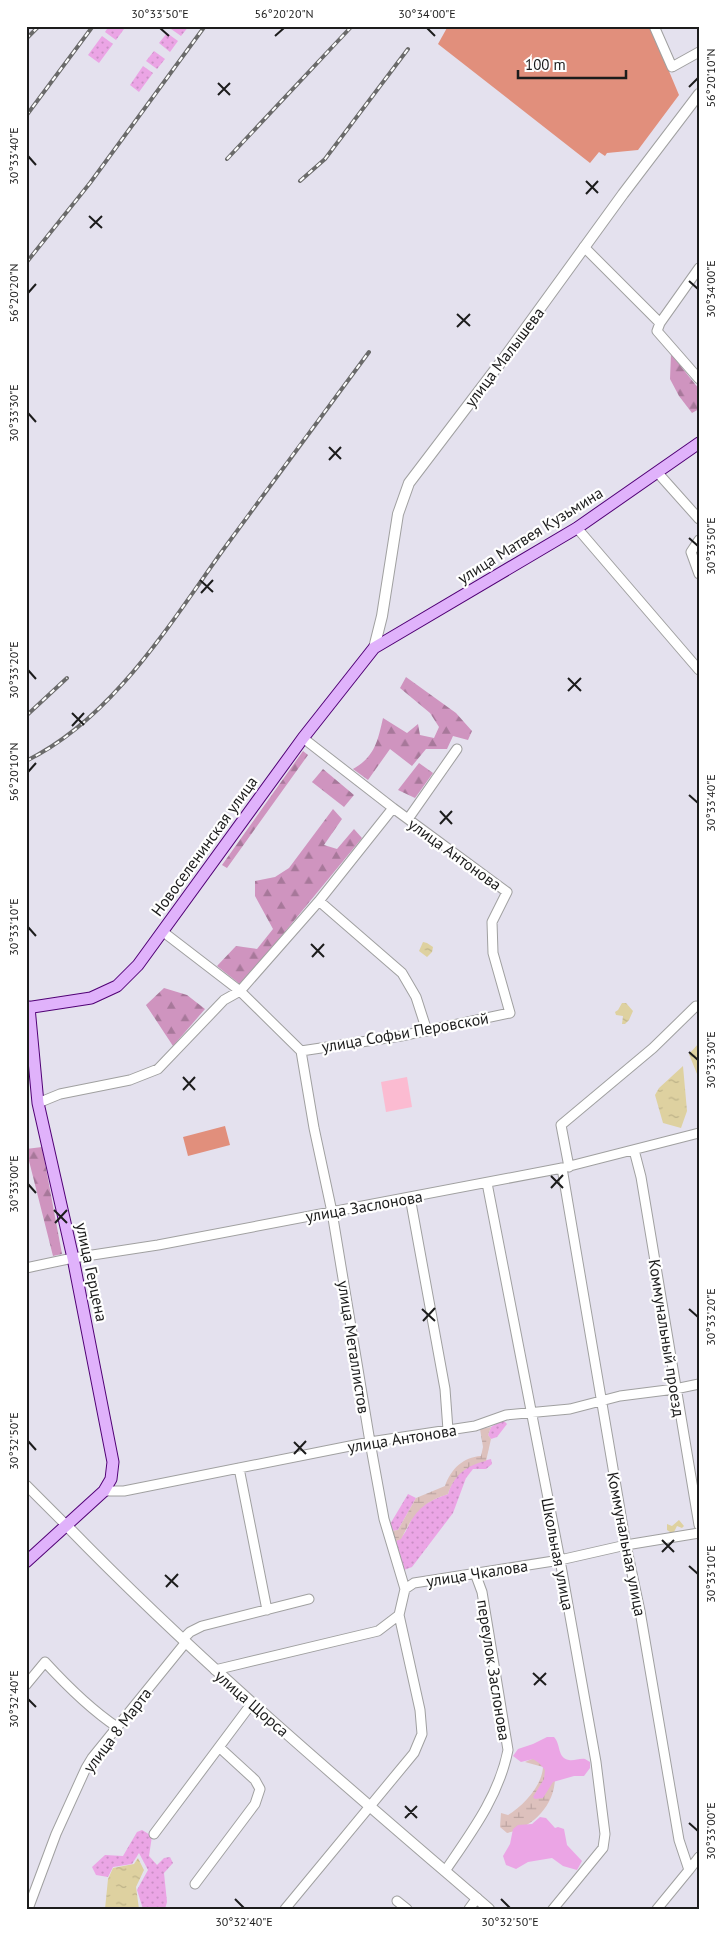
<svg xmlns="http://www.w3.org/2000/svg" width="725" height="1935" font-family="'PT Sans',sans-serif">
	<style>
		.grass { fill: url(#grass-dots) }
		.forest { fill: url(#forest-firs) }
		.wetland { fill: url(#wetland-marsh) }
		.park { fill: #fbbbd1 }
		.garden { fill: #eba5e5 }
		.pitch { fill: #e18f7c }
		.water { fill: url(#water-ripples) }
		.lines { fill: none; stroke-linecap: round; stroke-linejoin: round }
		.minor-casing { stroke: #a0a0a0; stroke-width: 11 }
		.tertiary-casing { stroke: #a0a0a0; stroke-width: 12 }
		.secondary-casing { stroke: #500175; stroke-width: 13 }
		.minor { stroke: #fff; stroke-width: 9 }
		.tertiary { stroke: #fff; stroke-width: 10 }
		.secondary { stroke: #e0b2fb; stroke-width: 11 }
		.rail-casing { stroke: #6a6a6a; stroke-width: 4 }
		.rail { stroke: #fff; stroke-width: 2; stroke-dasharray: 5.5; stroke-linecap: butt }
		.ticks { fill: none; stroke: #1c1c1c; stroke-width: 2 }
		.labels { text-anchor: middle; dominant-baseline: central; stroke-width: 4.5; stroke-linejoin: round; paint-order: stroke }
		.street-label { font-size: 16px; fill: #1c1c1c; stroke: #fff }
		.neatline { fill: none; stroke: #1c1c1c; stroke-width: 2 }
		.ticks-label { font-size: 12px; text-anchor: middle; fill: #1c1c1c }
	</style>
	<defs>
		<pattern id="grass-dots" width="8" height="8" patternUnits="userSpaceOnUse" patternTransform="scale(1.25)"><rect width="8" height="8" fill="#eba5e5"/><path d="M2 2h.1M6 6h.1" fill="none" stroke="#c98dc4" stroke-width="1.8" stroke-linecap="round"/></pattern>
		<pattern id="forest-firs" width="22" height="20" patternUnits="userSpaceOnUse" patternTransform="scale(1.25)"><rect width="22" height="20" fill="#cf94bf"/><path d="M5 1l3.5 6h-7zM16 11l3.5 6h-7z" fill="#a7789a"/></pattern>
		<pattern id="wetland-marsh" width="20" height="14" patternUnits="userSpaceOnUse" patternTransform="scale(1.25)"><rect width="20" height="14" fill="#ddc1bd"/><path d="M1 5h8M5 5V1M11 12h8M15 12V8" fill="none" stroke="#bda5a2"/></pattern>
		<pattern id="water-ripples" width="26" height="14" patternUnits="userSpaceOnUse" patternTransform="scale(1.25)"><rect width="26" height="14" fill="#ded1a0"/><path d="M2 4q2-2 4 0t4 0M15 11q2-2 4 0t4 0" fill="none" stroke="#beb389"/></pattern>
	</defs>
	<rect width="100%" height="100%" fill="#e4e1ee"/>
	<path class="grass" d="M109 26H120L124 29 116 40 105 32Z
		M173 26H189L181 36 171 29Z
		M167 33 178 41 170 52 159 43Z
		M102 36 113 44 99 63 88 55Z
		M154 51 165 59 157 69 146 61Z
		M143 66 153 73 139 92 130 85Z
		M503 1420 507 1424 497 1437 491 1439 488 1435 491 1427Z
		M491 1459 492 1464 486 1469H473L466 1478 453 1513 412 1567 404 1570 396 1541C406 1537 408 1524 414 1515 421 1504 436 1498 448 1494 455 1471 469 1464 491 1459Z
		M408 1494 416 1498 398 1530 392 1531 389 1526Z
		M142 1830 152 1836 149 1856 157 1865 164 1858 170 1857 173 1863 164 1873 167 1902 165 1909H143L137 1890 148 1870 139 1853 132 1864 113 1867 108 1877 96 1875 92 1867 105 1855 123 1856 137 1832Z"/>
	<path class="forest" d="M671 354 699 389V409L692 413 679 396 670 379Z
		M406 677 456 713 472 731 468 740 453 736 447 749H426L412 766 390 749 368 780 353 769C375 757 378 740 383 718L407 733 418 724 420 735 434 738 439 727 430 713 400 688Z
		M303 751 308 755 227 868 222 865Z
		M419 763 433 773 415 798 398 790Z
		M323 769 354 795 344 807 312 782Z
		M333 809 342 819 324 845 337 849 354 829 362 838 241 985 217 966 236 946 257 949 273 929 255 896V881L275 877 289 868Z
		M164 988 187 995 205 1009 173 1046 146 1005Z
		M42 1147 62 1254 53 1256 26 1149Z"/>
	<path class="wetland" d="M491 1427 488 1435 491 1439 486 1461C467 1465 454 1475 448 1494 420 1503 414 1514 401 1539L396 1541 392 1531 398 1530 416 1498 445 1486C451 1469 463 1457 481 1456L483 1447 480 1429Z
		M534 1758 555 1775C556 1804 534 1827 507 1833L500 1827 501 1813 508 1815C523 1806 542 1786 543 1767L525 1762Z"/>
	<path class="park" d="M407 1077 412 1107 386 1112 381 1082Z"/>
	<path class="garden" d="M547 1737H554C561 1744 557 1758 569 1760 574 1761 580 1758 585 1759L590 1762V1768L584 1776H574L553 1782 543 1798 535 1799 533 1797 544 1779 545 1770 539 1763 533 1759 521 1762 513 1756 518 1749 533 1744Z
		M540 1817 546 1818 555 1828 558 1827 564 1829 567 1845 582 1861 577 1870 563 1866 552 1858 528 1862 516 1869 506 1865 503 1856 510 1844 513 1829 518 1825 532 1824Z"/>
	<path class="pitch" d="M448 26H650L679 95 638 150 607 153 605 156 599 152 590 163 438 44Z
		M225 1126 230 1145 188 1156 183 1137Z"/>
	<path class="water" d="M423 942 427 943 433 947 432 952 427 957 419 951Z
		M622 1003H626L633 1011 629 1020 625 1024H622L623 1016 616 1015 615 1012 618 1010Z
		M699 1043V1079L689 1054Z
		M683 1066 687 1111 681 1128 663 1123 655 1095 659 1088Z
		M679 1520 684 1526 682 1528 677 1526 673 1534 667 1530V1524L672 1526Z
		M138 1858 144 1870 136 1887 139 1909H105L108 1879 113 1868 134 1864Z"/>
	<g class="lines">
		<defs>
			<path id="minor" d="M654 26 672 67 699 52
				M584 247 660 323
				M699 268 660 323 657 331 699 379
				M657 472 699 519
				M577 528 699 670
				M699 540 691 552 699 574
				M408 819 457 749
				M319 901 402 973 416 997 427 1031
				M162 931 240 991 301 1051 314 1128 332 1212 370 1442 384 1519 405 1589 399 1615 420 1710 422 1734 414 1753 285 1909
				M301 1051 401 1036 510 1013 493 953 492 922 507 892 393 808 303 738
				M38 1103 60 1094 130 1080 158 1069 224 1000 240 991 319 901 393 808
				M634 1150 641 1177 699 1525
				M569 1167 561 1125 653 1048 696 1006
				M562 1168 626 1545 640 1611 679 1840 689 1870 657 1909
				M487 1183 560 1560 596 1762 605 1834 603 1848 553 1909
				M410 1197 445 1389 448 1430
				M26 1268 73 1258 158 1245 562 1168 699 1133
				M239 1468 267 1610
				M26 1485 67 1526
				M104 1491H124L370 1442 475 1426 506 1415 570 1409 620 1396 675 1389 699 1384
				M405 1589 414 1583 560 1560 626 1545 699 1533
				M183 1639 190 1632 202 1626 309 1599
				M215 1670 378 1631 399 1615
				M26 1685 45 1662C67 1686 90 1709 117 1727
				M154 1834 252 1703
				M689 1870 699 1857
				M445 1871C471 1833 499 1796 508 1750L482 1592 475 1573
				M195 1884 255 1804 260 1789 255 1780 219 1747
				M397 1901 407 1909
				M28 1909 56 1834 86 1768 92 1758 186 1642
				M469 1909 477 1898"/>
			<path id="tertiary" d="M374 648 382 616 398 514 409 483 504 358 623 194 699 94
				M67 1526C199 1662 345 1785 489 1909"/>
			<path id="secondary" d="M26 1008 91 998 117 986 138 965 303 738 374 648 577 528 699 443
				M26 1562 104 1491 111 1479 113 1462 73 1258 38 1103 29 1007"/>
		</defs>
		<use href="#minor" class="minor-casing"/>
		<use href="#tertiary" class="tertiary-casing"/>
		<use href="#secondary" class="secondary-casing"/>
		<use href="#minor" class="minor"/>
		<use href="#tertiary" class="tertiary"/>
		<use href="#secondary" class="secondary"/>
		<defs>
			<path id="rail" d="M26 39 39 26
				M26 116 93 26
				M227 159 352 26
				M300 181 325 159 408 49
				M26 263 90 183 205 26
				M26 716 67 678
				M26 761C112 719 169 625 223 550 271 484 320 418 369 352"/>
		</defs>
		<use href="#rail" class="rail-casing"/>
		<use href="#rail" class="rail"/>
	</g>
	<path class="ticks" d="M160 28 169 36M427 28 435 36M275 36 284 28M218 83 230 95M689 87 698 78M218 95 230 83M28 156 36 165M586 181 598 193M586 194 598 181M89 216 102 228M90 228 102 216M689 281 698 289M28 293 36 284M457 314 470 326M457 327 470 314M28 413 36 422M329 447 341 459M329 460 341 447M689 538 698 546M200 580 213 592M201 593 213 580M28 670 36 679M568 678 581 691M568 691 581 678M72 713 84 725M72 726 84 713M28 772 36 763M689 795 698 803M440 811 452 824M440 824 452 811M28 927 36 936M311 944 324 957M312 957 324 944M689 1052 698 1060M183 1077 195 1090M183 1090 195 1077M551 1176 563 1188M28 1184 36 1193M551 1188 563 1175M54 1210 67 1223M55 1223 67 1210M422 1309 435 1321M689 1309 698 1317M423 1321 435 1308M28 1441 36 1450M294 1442 306 1454M294 1454 306 1441M662 1540 674 1552M662 1552 674 1540M689 1566 698 1574M165 1575 178 1587M166 1587 178 1574M533 1673 546 1685M534 1685 546 1673M28 1699 36 1707M405 1806 417 1818M405 1818 417 1806M689 1823 698 1831M235 1899 244 1908M501 1899 510 1908"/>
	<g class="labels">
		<g class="street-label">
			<text transform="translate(504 357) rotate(-53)">улица Малышева</text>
			<text transform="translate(530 535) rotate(-32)">улица Матвея Кузьмина</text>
			<text transform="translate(204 846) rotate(-54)">Новоселенинская улица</text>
			<text transform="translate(455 854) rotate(36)">улица Антонова</text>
			<text transform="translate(405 1032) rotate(-10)">улица Софьи Перовской</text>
			<text transform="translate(364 1206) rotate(-10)">улица Заслонова</text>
			<text transform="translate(92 1272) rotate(78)">улица Герцена</text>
			<text transform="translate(667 1338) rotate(81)">Коммунальный проезд</text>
			<text transform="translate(354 1347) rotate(81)">улица Металлистов</text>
			<text transform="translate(402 1438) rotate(-9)">улица Антонова</text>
			<text transform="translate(627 1544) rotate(79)">Коммунальная улица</text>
			<text transform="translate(558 1554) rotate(79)">Школьная улица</text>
			<text transform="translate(477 1573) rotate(-9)">улица Чкалова</text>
			<text transform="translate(494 1670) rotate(81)">переулок Заслонова</text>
			<text transform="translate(252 1703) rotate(41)">улица Щорса</text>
			<text transform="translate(117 1730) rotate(-53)">улица 8 Марта</text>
		</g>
	</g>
	<rect width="725" height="1935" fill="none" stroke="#ffffff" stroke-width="55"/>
	<path d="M518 70v8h108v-8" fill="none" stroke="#1c1c1c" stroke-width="2.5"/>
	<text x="525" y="70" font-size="15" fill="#1c1c1c" stroke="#ffffff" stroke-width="4" paint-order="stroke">100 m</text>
	<rect x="28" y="28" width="670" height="1880" class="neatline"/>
	<g class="ticks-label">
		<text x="160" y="18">30°33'50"E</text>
		<text x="284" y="18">56°20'20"N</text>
		<text x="427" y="18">30°34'00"E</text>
		<text transform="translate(711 78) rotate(-90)" y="4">56°20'10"N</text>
		<text transform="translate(14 156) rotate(-90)" y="4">30°33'40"E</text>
		<text transform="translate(711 289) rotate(-90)" y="4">30°34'00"E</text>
		<text transform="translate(14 293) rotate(-90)" y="4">56°20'20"N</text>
		<text transform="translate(14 413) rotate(-90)" y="4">30°33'30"E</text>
		<text transform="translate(711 546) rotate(-90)" y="4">30°33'50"E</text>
		<text transform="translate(14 670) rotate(-90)" y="4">30°33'20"E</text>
		<text transform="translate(14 772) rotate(-90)" y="4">56°20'10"N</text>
		<text transform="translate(711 803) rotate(-90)" y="4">30°33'40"E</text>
		<text transform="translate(14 927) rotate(-90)" y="4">30°33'10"E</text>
		<text transform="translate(711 1060) rotate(-90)" y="4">30°33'30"E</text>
		<text transform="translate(14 1184) rotate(-90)" y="4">30°33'00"E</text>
		<text transform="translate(711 1317) rotate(-90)" y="4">30°33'20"E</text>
		<text transform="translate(14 1441) rotate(-90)" y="4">30°32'50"E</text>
		<text transform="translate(711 1574) rotate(-90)" y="4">30°33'10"E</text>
		<text transform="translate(14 1699) rotate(-90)" y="4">30°32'40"E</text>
		<text transform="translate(711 1831) rotate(-90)" y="4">30°33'00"E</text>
		<text x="244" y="1926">30°32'40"E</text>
		<text x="510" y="1926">30°32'50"E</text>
	</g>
</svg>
